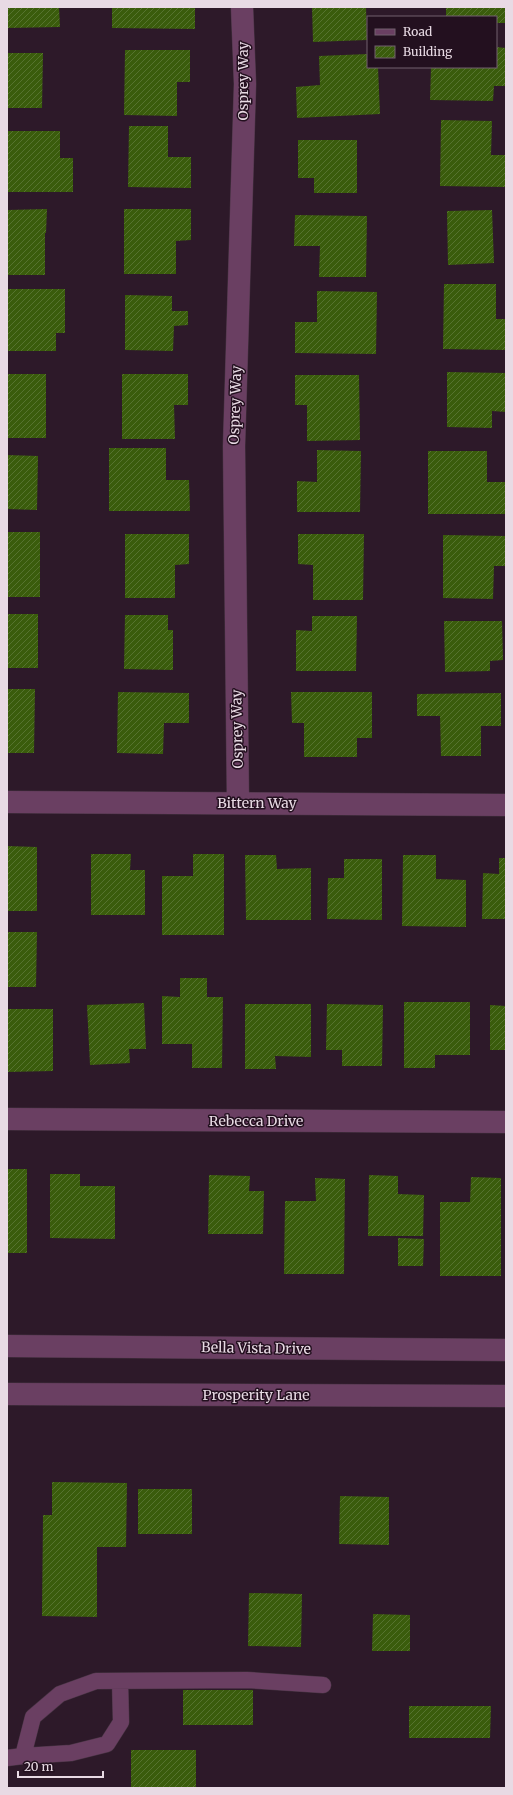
<svg xmlns="http://www.w3.org/2000/svg" width="513" height="1795" font-family="Merriweather,serif">
	<style>
		.building { fill: url(#building-hatch) }
		.lines { fill: none; stroke-linecap: round; stroke-linejoin: round }
		.service-casing { stroke: #473443; stroke-width: 17 }
		.minor-casing { stroke: #473443; stroke-width: 23 }
		.service { stroke: #6a3f62; stroke-width: 16 }
		.minor { stroke: #6a3f62; stroke-width: 22 }
		.labels { text-anchor: middle; dominant-baseline: central; stroke-width: 3; stroke-linejoin: round; paint-order: stroke }
		.street-label { font-size: 14px; fill: #e8dae4; stroke: #23101f }
	</style>
	<defs>
		<pattern id="building-hatch" width="6" height="6" patternUnits="userSpaceOnUse"><rect width="6" height="6" fill="#3a5c0c"/><path d="M-1 1l2-2M0 6l6-6M5 7l2-2" fill="none" stroke="#56732f"/></pattern>
	</defs>
	<rect width="100%" height="100%" fill="#2d1929"/>
	<path class="building" d="M7 7H59L60 27 7 28Z
		M112 7H195V29L112 28Z
		M312 7H366L367 40 313 42Z
		M446 7H506V23H496V17H446Z
		M496 47 506 48V86H494L493 101 430 100 431 67H496Z
		M125 50H190V82H177V116L124 115Z
		M7 53H43L42 108H7Z
		M368 54V67H378L380 114 297 118 296 87 320 85 319 56Z
		M441 120 492 121 491 155H505V187L440 186Z
		M129 126H168V157H191V188L128 187Z
		M7 131H60V158H73V192H7Z
		M298 140H357V193H314V178H298Z
		M47 209 46 233H45V275H7V210Z
		M124 209H191V240L176 241V274H124Z
		M492 210 494 263 448 265 447 211Z
		M295 215 367 216 366 277H319L320 246H294Z
		M444 284H496V319H506V350L443 349Z
		M7 289H65V333H56V351H7Z
		M317 291 377 292 376 354 295 353V322H317Z
		M125 295 172 296V311H188V325L174 326 173 351 125 350Z
		M447 372 506 373V412L492 411V428L447 427Z
		M7 374H46V438H7Z
		M122 374H188V405H174L175 439H122Z
		M295 375H359L360 440 307 441V405H295Z
		M109 448H166V480H189L190 511H109Z
		M317 450 361 451 360 512H297V481L317 482Z
		M428 451H487V482H506V514H428Z
		M7 455 38 456 37 510 7 509Z
		M7 532H40V597H7Z
		M125 534H189V564L175 565V598H125Z
		M298 534H364L363 600H313V565L298 564Z
		M443 535 506 536V566H494L493 599 443 598Z
		M7 614H38V668H7Z
		M125 615H168V630H173V670L124 669Z
		M312 616H357L356 671H296V630L312 631Z
		M444 621H502L503 660 490 661V671L445 672Z
		M7 689H35L34 753H7Z
		M118 692 189 693V723H164L163 754 117 753Z
		M291 692H372V738H357V757H304V723H292Z
		M501 693V726H481V756H441L440 716H417V694Z
		M7 846 37 847V911H7Z
		M91 854H131L130 870H145V915H91Z
		M193 854H224V935H162V876H193Z
		M245 855H276L277 869 311 868V920H246Z
		M403 855H436V879L466 880V927L402 926Z
		M499 858H506V919H482L483 873 499 874Z
		M344 859H382V920L327 919 328 878H344Z
		M7 932H37L36 987H7Z
		M180 978H207V997H223L222 1068H192V1044H162V996L180 997Z
		M404 1002H470V1055H435V1068H404Z
		M144 1003 146 1049H129L130 1063 90 1065 87 1005Z
		M245 1004H311V1057L275 1056 276 1069H245Z
		M327 1004 383 1005 382 1066H342V1050H326Z
		M490 1005 506 1006V1050H490Z
		M7 1009H53V1071L7 1072Z
		M7 1169H27V1253H7Z
		M50 1174H80V1186H115V1239L50 1238Z
		M209 1175 250 1176 249 1191H264L263 1234H208Z
		M369 1175 398 1176V1194L424 1195 423 1236H368Z
		M471 1177 501 1178V1276H440V1202H470Z
		M315 1178 345 1179 344 1274H284L285 1201H316Z
		M398 1238 424 1239 423 1266H398Z
		M52 1482 127 1483 126 1547H97V1617L42 1616 43 1515H52Z
		M138 1489H192V1534H138Z
		M340 1496 389 1497V1545L339 1544Z
		M249 1593 302 1594 301 1647 248 1646Z
		M373 1614 410 1615V1651H372Z
		M183 1690H253V1725H183Z
		M409 1706H491L490 1738H409Z
		M131 1750H196V1788H131Z"/>
	<g class="lines">
		<defs>
			<path id="service" d="M23 1756 71 1753 107 1744 121 1722 120 1681
				M7 1758 23 1756 33 1717 60 1694 96 1681 247 1680 323 1685"/>
			<path id="minor" d="M7 802 506 805
				M238 803 234 446 245 84 242 7
				M7 1119 506 1122
				M7 1346 506 1350
				M7 1394 506 1396"/>
		</defs>
		<use href="#service" class="service-casing"/>
		<use href="#minor" class="minor-casing"/>
		<use href="#service" class="service"/>
		<use href="#minor" class="minor"/>
	</g>
	<g class="labels">
		<g class="street-label">
			<text transform="translate(243 81) rotate(-90)">Osprey Way</text>
			<text transform="translate(235 405) rotate(-88)">Osprey Way</text>
			<text transform="translate(237 729) rotate(-91)">Osprey Way</text>
			<text x="257" y="803">Bittern Way</text>
			<text x="256" y="1121">Rebecca Drive</text>
			<text transform="translate(256 1348) rotate(1)">Bella Vista Drive</text>
			<text x="256" y="1395">Prosperity Lane</text>
		</g>
	</g>
	<rect width="513" height="1795" fill="none" stroke="#e8dae4" stroke-width="16"/>
	<rect x="367" y="16" width="130" height="52" fill="#23101f" stroke="#72616e"/>
	<rect x="375" y="29" width="20" height="6" fill="#6a3f62" stroke="#72616e"/>
	<text x="403" y="36" font-size="12" fill="#e8dae4">Road</text>
	<rect x="375" y="46" width="20" height="12" fill="url(#building-hatch)" stroke="#72616e"/>
	<text x="403" y="56" font-size="12" fill="#e8dae4">Building</text>
	<path d="M18 1771v6h85v-6" fill="none" stroke="#e8dae4" stroke-width="2"/>
	<text x="24" y="1771" font-size="12" fill="#e8dae4" stroke="#23101f" stroke-width="3" paint-order="stroke">20 m</text>
</svg>
